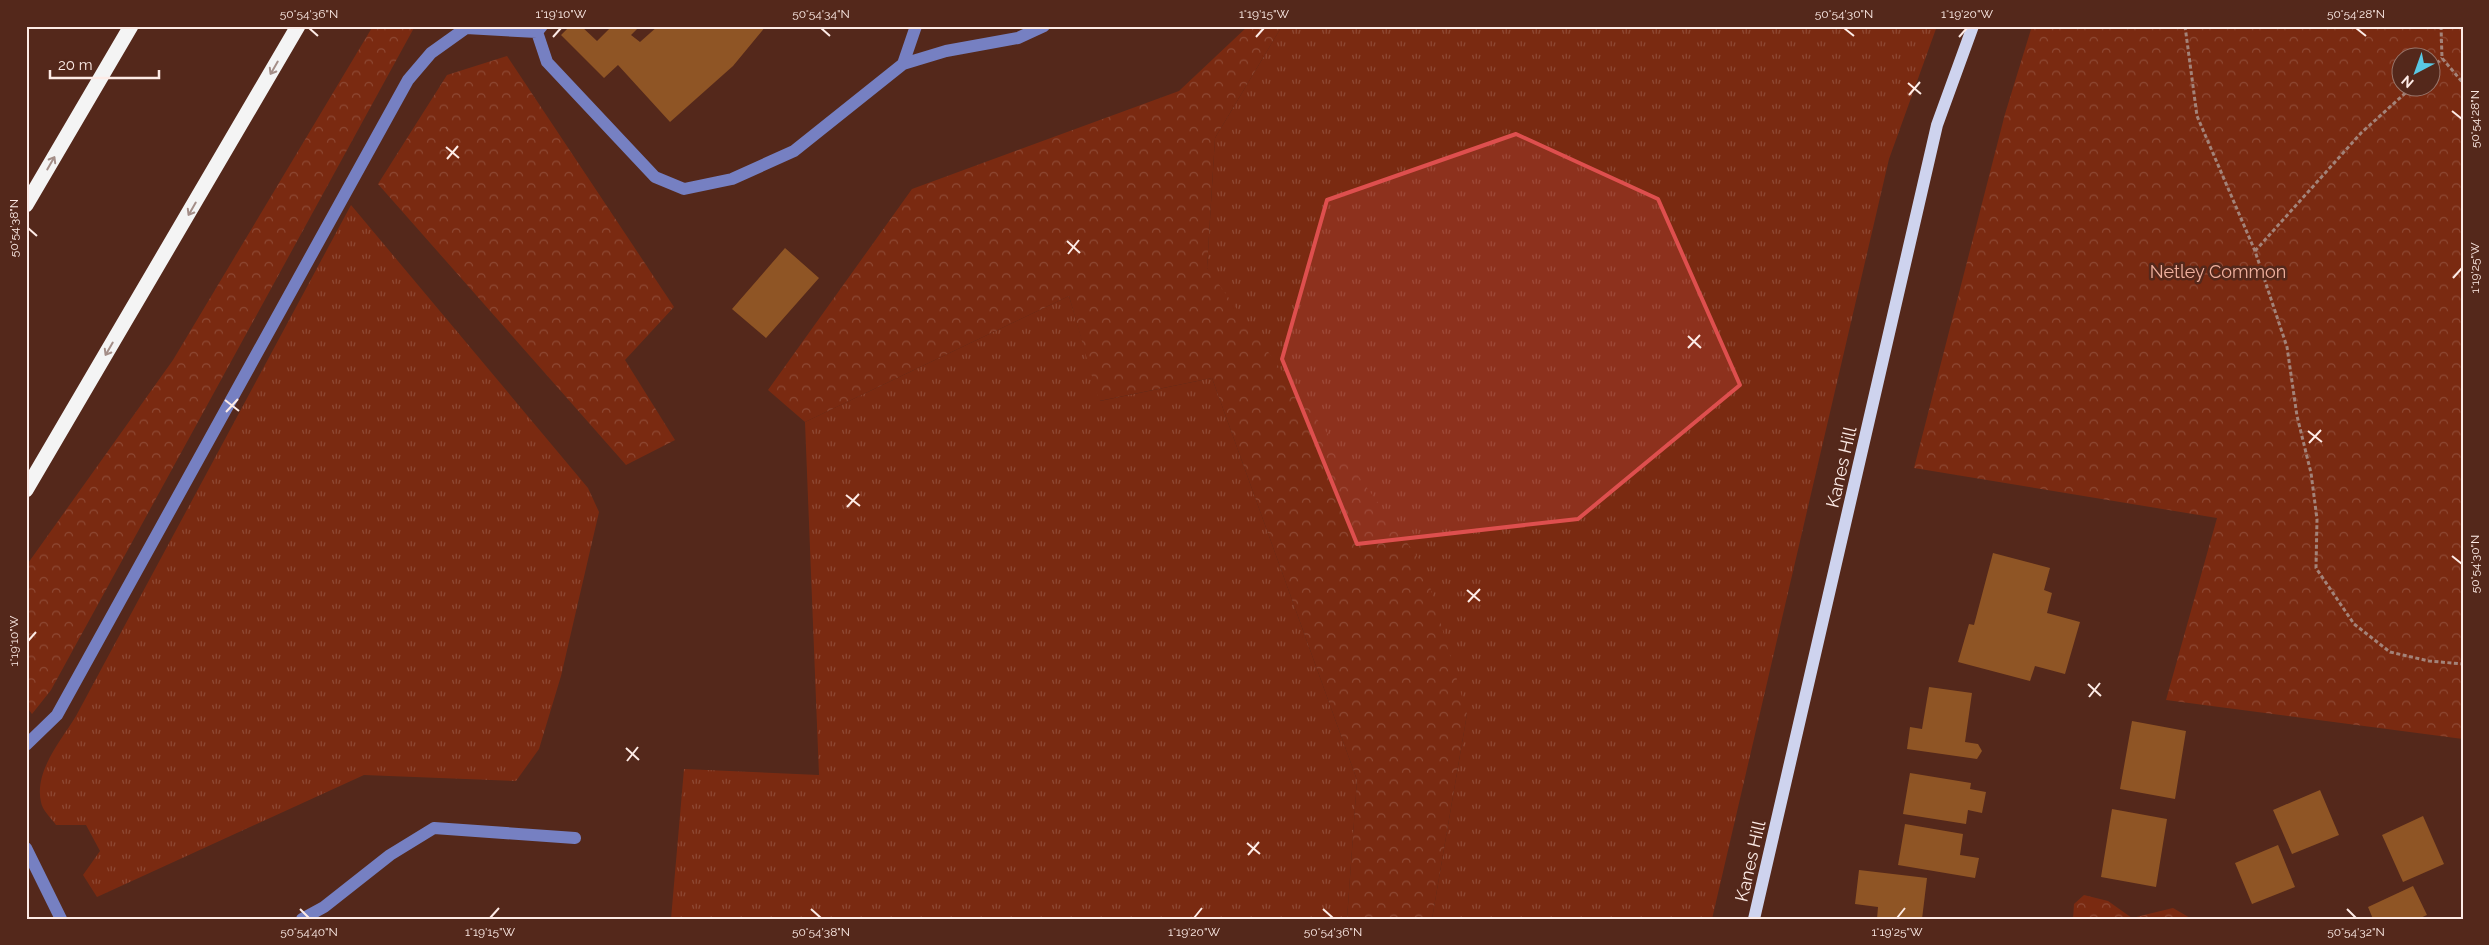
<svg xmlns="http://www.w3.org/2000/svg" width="2489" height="945" font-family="Raleway,sans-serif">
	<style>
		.grass { fill: url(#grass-tufts) }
		.forest { fill: url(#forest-crowns); fill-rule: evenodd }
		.building { fill: #8f5525 }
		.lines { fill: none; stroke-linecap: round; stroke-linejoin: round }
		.path { stroke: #a38379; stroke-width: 3; stroke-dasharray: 4 2.5; stroke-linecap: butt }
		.minor { stroke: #7680c2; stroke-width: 12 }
		.major { stroke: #ced3ee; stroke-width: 12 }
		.highway { stroke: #f4f4f4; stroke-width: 15 }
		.oneway { stroke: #a48e88 }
		.marked { fill: #de4f4e; fill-opacity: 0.2; stroke: #de4f4e; stroke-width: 4; stroke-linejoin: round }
		.ticks { fill: none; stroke: #fdebe6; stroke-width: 2 }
		.labels { text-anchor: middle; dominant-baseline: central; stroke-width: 5; stroke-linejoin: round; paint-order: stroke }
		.park-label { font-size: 18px; fill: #efb09e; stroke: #54281b }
		.street-label { font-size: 18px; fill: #fdebe6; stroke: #54281b }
		.neatline { fill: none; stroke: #fdebe6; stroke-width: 2 }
		.ticks-label { font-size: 12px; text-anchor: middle; fill: #fdebe6 }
	</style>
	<defs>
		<pattern id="grass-tufts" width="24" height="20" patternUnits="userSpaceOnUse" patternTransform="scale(1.25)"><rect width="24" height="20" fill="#7a2a11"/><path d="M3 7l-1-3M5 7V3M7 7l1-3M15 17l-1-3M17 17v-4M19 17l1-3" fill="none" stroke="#8e4934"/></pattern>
		<pattern id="forest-crowns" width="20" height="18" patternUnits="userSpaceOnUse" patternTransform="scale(1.25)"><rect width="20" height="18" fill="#7a2a11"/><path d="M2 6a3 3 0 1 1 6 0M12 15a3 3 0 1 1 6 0" fill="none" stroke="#8e4934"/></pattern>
	</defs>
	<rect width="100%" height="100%" fill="#54281b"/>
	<path class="grass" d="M1282 26H1937L1889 159 1712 919H1432L1467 714 1207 268 1215 138Z
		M351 205 588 488 599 512 561 676 539 749 516 781 364 775 97 897 83 875 100 851 86 825H56C52 819 42 810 41 802 34 771 61 741 76 716Z
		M1069 296 1100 401 1212 378 1357 780 1347 919H671L684 769 819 775 805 422Z"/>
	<path class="forest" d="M373 26H415L51 690 32 714 26 706V566L173 360Z
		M1248 26H1282L1215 138 1207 268 1424 566 1467 714 1432 919H1347L1357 780 1212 378 1099 401 1069 296 805 422 768 390 912 189 1179 91Z
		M2032 26H2463V739L2166 700 2217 518 1914 468 2005 114ZM2402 58H2432V88H2402Z
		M507 56 674 307 625 360 675 440 626 465 378 184 447 75Z
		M2084 895 2108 901 2132 918 2173 908 2192 919H2073L2074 904Z"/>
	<path class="building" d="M570 26H581L597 41 612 26H640L631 35 640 42 658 26H766L733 66 670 122 618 65 604 78 561 35Z
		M785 248 819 278 766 338 732 309Z
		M1993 553 2050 568 2044 590 2052 593 2047 613 2080 622 2065 674 2035 666 2030 681 1958 662 1969 624 1974 625Z
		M1929 687 1972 693 1965 742 1978 744 1982 751 1977 759 1907 749 1910 727 1922 729Z
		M2132 721 2186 731 2175 799 2120 789Z
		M1910 773 1971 783 1970 789 1986 792 1982 813 1968 810 1966 824 1903 814Z
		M2320 790 2339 835 2292 854 2273 810Z
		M2112 809 2167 819 2156 887 2101 877Z
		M2423 816 2444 864 2403 882 2382 835Z
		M1905 824 1963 834 1960 855 1979 858 1975 878 1898 865Z
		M2278 845 2295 887 2252 904 2235 863Z
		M1859 870 1927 878 1922 919H1877L1878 907 1855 904Z
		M2413 886 2427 915 2418 919H2373L2368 907Z"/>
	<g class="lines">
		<path class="path" d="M2185 26 2197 116 2255 251 2287 347 2297 416 2311 473 2317 519 2316 568 2354 624 2390 652 2429 661 2463 664
			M2441 26 2442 58 2463 83
			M2432 68 2442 58
			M2255 251 2361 133 2411 88"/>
		<path class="minor" d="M542 26 537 32 547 62 655 177 684 189 732 179 794 151 903 64 946 51 1018 38 1044 26
			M903 64 916 26
			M26 745 57 715 408 80 431 53 466 28 537 32
			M26 848 61 919
			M302 919 324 907 390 855 434 828 575 838"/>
		<path class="major" d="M1754 919 1937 125 1973 26"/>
		<path class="highway" d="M26 205 131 26
			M26 490 298 26"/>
	</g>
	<defs><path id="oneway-shaft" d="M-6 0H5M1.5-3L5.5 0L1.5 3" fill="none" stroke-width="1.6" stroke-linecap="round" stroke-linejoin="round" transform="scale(1.25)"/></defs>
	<g class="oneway">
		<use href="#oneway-shaft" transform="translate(274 68) rotate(120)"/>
		<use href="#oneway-shaft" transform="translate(51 163) rotate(-60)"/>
		<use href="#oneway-shaft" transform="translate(192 209) rotate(120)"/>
		<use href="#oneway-shaft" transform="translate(109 349) rotate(120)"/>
	</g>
	<path class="marked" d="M1516 134 1658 199 1740 385 1578 519 1357 544 1282 359 1327 200Z"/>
	<path class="ticks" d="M309 28 318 36M821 28 830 36M1844 28 1854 36M2356 28 2366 36M553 37 561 28M1256 37 1264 28M1959 37 1967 28M1908 83 1921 94M1909 95 1920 82M2452 111 2462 119M446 147 459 158M447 159 458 146M28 228 37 236M1067 241 1080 253M1068 254 1079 240M2453 278 2462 268M1688 336 1701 348M1688 348 1700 335M225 400 239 411M226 412 238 399M2308 431 2322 442M2309 443 2321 430M846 495 860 506M847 507 859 494M2452 556 2462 564M1467 590 1480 601M1468 602 1480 589M28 641 36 632M2088 684 2101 696M2089 697 2100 683M626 748 639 760M627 761 638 747M1247 843 1260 854M1248 855 1259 842M300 909 309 918M811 909 821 918M1323 909 1333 918M2347 909 2356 918M490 918 499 908M1194 918 1202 908M1897 918 1905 908"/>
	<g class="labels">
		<g class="park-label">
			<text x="2218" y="271">Netley Common</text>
		</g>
		<g class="street-label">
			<text transform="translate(1841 467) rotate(-77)">Kanes Hill</text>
			<text transform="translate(1750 861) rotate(-77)">Kanes Hill</text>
		</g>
	</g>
	<rect width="2489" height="945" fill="none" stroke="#54281b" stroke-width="55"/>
	<g transform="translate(2416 72) rotate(221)"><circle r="24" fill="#54281b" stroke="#98766c"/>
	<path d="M0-4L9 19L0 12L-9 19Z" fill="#59c8e4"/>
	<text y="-8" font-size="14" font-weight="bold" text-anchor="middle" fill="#fdebe6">N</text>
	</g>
	<path d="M50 70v8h109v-8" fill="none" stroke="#fdebe6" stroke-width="2.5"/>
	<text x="58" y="70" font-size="15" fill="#fdebe6" stroke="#54281b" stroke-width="4" paint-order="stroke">20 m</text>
	<rect x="28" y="28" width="2434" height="890" class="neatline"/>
	<g class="ticks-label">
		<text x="309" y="18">50°54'36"N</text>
		<text x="561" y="18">1°19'10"W</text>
		<text x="821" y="18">50°54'34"N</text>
		<text x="1264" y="18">1°19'15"W</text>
		<text x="1844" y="18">50°54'30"N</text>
		<text x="1967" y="18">1°19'20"W</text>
		<text x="2356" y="18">50°54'28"N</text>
		<text transform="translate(2475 119) rotate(-90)" y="4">50°54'28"N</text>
		<text transform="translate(14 228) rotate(-90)" y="4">50°54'38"N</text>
		<text transform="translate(2475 268) rotate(-90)" y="4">1°19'25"W</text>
		<text transform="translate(2475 564) rotate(-90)" y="4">50°54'30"N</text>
		<text transform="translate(14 641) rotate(-90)" y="4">1°19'10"W</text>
		<text x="309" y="936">50°54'40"N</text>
		<text x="490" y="936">1°19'15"W</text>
		<text x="821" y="936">50°54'38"N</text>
		<text x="1194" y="936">1°19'20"W</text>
		<text x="1333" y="936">50°54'36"N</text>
		<text x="1897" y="936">1°19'25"W</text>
		<text x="2356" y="936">50°54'32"N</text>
	</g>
</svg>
